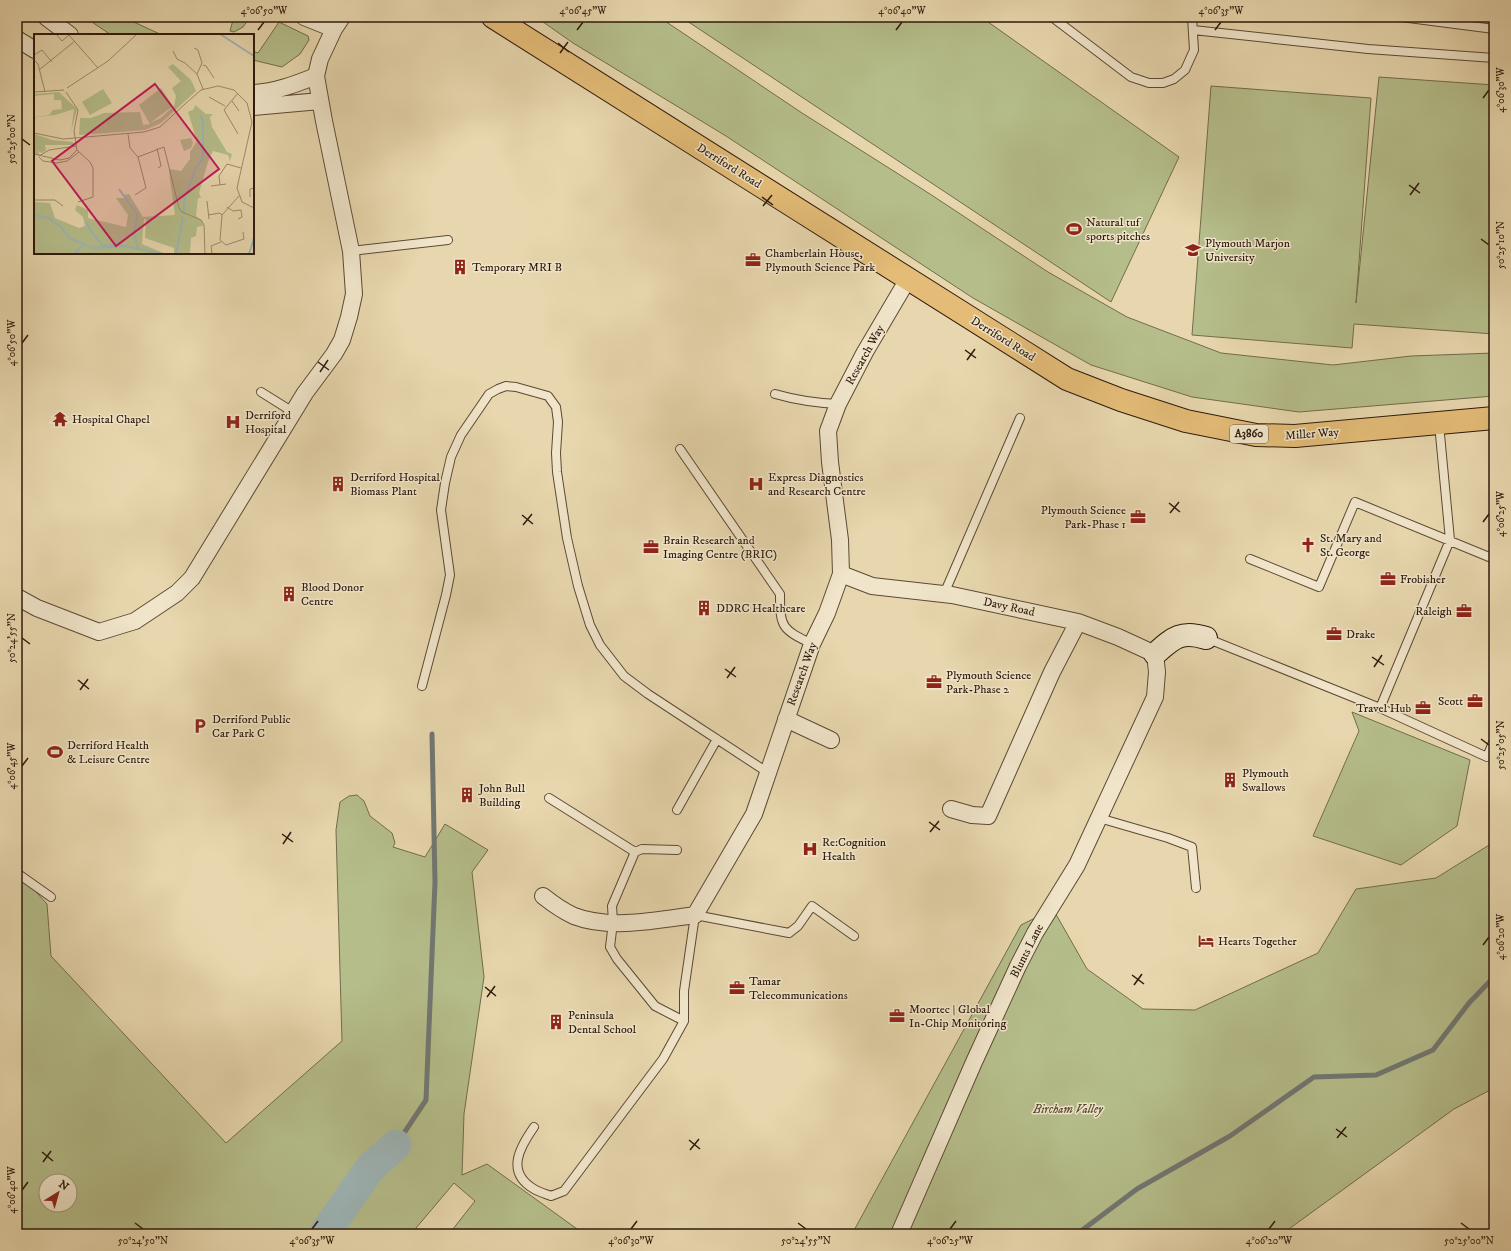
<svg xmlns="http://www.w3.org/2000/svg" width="1511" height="1251" font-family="'IM FELL DW Pica',serif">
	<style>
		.green { fill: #b5be8b; stroke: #726c4c; fill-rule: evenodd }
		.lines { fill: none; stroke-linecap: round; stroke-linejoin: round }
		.stream { stroke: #717873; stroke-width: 5 }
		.river { stroke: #9eb6b7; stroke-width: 31 }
		.lane-casing { stroke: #5c4934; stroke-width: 10 }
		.street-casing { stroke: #5c4934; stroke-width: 18 }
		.secondary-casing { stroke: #2e1a0c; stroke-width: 24 }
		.primary-casing { stroke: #2e1a0c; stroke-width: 24 }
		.lane { stroke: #f0e5ca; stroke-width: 8 }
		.street { stroke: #f0e5ca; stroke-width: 16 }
		.secondary { stroke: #f0e5ca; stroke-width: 22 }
		.primary { stroke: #e4bc77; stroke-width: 22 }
		.ticks { fill: none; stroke: #2e1a0c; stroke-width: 1.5 }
		.labels { text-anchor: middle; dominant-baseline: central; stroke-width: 3; stroke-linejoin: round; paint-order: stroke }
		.shield { fill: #f0e5ca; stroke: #685745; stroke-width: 1 }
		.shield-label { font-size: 11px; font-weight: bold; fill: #2e1a0c }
		.street-label { font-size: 12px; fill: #2e1a0c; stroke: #f0e5ca }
		.poi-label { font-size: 12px; fill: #2e1a0c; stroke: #f0e5ca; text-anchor: start }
		.park-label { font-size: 12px; font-style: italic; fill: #564b32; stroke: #f0e5ca }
		.inset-river { fill: none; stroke: #9eb6b7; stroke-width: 2 }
		.inset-road { fill: none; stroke: #9e8b6d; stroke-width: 1 }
		.view { fill: #c2185b; fill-opacity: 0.15; stroke: #c2185b; stroke-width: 2 }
		.inset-edge { fill: none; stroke: #2e1a0c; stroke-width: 2 }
		.neatline { fill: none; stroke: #2e1a0c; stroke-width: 1.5 }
		.ticks-label { font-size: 10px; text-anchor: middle; fill: #2e1a0c }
	</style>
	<rect width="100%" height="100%" fill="#e8d7ae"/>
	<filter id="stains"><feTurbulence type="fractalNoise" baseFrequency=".005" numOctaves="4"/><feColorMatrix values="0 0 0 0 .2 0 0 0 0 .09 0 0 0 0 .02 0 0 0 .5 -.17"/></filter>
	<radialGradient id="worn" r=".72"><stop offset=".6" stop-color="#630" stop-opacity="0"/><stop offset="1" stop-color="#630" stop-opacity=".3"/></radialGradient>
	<path class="green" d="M90 17H123L162 35H111L89 20Z
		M226 17H250L243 27 234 32 230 31 233 20Z
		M536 17H659L802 113 930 194 1048 272 1127 317 1221 353 1333 365 1411 356 1494 353V396L1299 412 1192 397 1091 365 973 298 726 136 573 43Z
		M681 17H981L1179 157 1111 302Z
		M279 22 308 36 309 40 300 54 282 67 253 60V51L258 53Z
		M1379 77 1494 85V334L1354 324 1352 348 1192 335 1211 86 1371 98 1356 303Z
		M1352 712 1470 760 1457 826 1401 865 1313 836 1359 731Z
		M357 795 364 801 370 816 392 833 395 843 393 847 425 857 445 824 488 850 472 872 484 977 464 1114 462 1175 487 1164 584 1234H449L475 1201 454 1183 411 1234H17V871L47 904 51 956 226 1143 342 1041 336 830 340 802 349 796ZM46 1181H70V1205H46Z
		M1494 842V1088L1454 1109 1282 1234H852L1021 925 1053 909 1087 969 1143 1009 1195 1010 1318 953 1356 889 1436 878Z"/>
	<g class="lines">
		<path class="stream" d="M396 1145 426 1100 435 882 432 734
			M1077 1234 1137 1189 1230 1136 1314 1077 1376 1075 1433 1050 1469 1003 1494 977"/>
		<path class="river" d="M324 1234 371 1167 396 1145"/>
		<defs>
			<path id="lane" d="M1052 17 1131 77 1149 83H1163L1174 79 1185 70 1194 50 1192 17
				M1401 17 1494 29
				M1193 30 1368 49 1494 58
				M351 251 448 240
				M261 392 293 412
				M775 394C796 400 816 403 838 404
				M680 449 780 594C780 628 782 629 812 644
				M1250 559 1319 587 1355 502 1494 559
				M944 594 1020 418
				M1206 638 1380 708 1450 540 1439 424
				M422 686 446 595 450 575 441 510 445 483 451 457 461 435 489 394 498 389 506 386 516 387 548 396 556 407 558 422 556 453 557 472 567 538 578 586 590 625 600 645 624 676 648 694 767 772
				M1380 708 1487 757 1494 740
				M549 798 635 852
				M677 810 717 739
				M1099 818 1168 838 1192 847 1196 888
				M677 850 642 849 635 852 612 906 613 922 610 947 617 959 655 1006 684 1021
				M17 873 51 897
				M534 1127C520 1147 505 1172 534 1189 539 1192 546 1194 551 1196L564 1191 663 1059 684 1021V991L695 915 789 933 798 926 812 906 854 936"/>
			<path id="street" d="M46 17 70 35
				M304 17 334 29
				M17 39 35 50
				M253 93C275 92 296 84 316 76
				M253 107 320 101
				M841 574 872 586 952 595 1078 622 1118 637 1155 654 1157 672 1155 697 1077 865 1035 933 1018 966 974 1062 899 1234
				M17 597 37 608 99 632 135 621 177 593 192 578 305 393 334 354 342 340 349 317 354 294 351 251 324 121 316 76 320 59 334 29 342 17
				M786 719 831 740
				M951 809 972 815 988 816 1052 672 1078 622
				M543 896C553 904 563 911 574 916 610 930 658 920 695 915L754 814 812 644 827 613 841 574 840 540 830 462 828 431 838 404 865 352 908 279"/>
			<path id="secondary" d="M1155 654C1173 638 1181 630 1206 638"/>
			<path id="primary" d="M493 17 1067 379 1121 400 1186 421 1256 435 1295 436 1494 418"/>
		</defs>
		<use href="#lane" class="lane-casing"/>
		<use href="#street" class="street-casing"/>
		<use href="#secondary" class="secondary-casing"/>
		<use href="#primary" class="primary-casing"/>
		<use href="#lane" class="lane"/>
		<use href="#street" class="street"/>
		<use href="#secondary" class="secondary"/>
		<use href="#primary" class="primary"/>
	</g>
	<path class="ticks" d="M258 30 264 22M577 30 583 22M896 30 902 22M1215 30 1221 22M558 43 569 52M560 53 568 42M1483 98 1489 90M22 139 30 145M1409 185 1420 193M1410 195 1419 183M762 197 773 205M763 206 772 195M1481 239 1489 245M22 343 28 335M965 350 976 358M967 360 975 349M318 362 329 370M320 372 328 360M1169 503 1180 512M1170 513 1179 502M522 515 533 524M1483 522 1489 514M523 525 532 514M22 638 30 644M1372 657 1384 665M1374 667 1382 655M725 669 736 677M727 678 735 667M78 680 89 689M80 690 88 679M1481 739 1489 745M22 766 28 758M929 822 940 830M930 832 939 821M282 834 293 842M283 844 291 832M1483 945 1489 937M1132 975 1144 984M1134 985 1142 974M485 987 496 996M487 997 495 986M1336 1129 1347 1137M1337 1138 1346 1127M689 1140 700 1149M690 1150 699 1139M42 1152 53 1161M43 1162 51 1151M22 1190 28 1182M135 1223 143 1229M798 1223 806 1229M1461 1223 1469 1229M312 1229 318 1221M631 1229 637 1221M950 1229 956 1221M1269 1229 1275 1221"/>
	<defs>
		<symbol id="stadium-bare" viewBox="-9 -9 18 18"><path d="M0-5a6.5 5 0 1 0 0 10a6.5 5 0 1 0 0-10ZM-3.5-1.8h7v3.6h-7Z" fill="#8f2418" stroke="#f0e5ca" stroke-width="2.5" paint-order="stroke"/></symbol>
		<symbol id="university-bare" viewBox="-9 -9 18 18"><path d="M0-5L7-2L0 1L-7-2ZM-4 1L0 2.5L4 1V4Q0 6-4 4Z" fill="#8f2418" stroke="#f0e5ca" stroke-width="2.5" paint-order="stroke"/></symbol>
		<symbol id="office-bare" viewBox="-9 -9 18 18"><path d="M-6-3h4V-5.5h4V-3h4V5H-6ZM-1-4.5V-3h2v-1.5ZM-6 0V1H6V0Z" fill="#8f2418" stroke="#f0e5ca" stroke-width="2.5" paint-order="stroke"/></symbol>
		<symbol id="building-bare" viewBox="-9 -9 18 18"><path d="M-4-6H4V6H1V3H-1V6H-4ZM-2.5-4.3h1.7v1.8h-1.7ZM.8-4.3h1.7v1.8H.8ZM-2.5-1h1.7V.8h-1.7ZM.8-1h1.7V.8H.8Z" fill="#8f2418" stroke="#f0e5ca" stroke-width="2.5" paint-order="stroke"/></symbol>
		<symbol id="temple-bare" viewBox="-9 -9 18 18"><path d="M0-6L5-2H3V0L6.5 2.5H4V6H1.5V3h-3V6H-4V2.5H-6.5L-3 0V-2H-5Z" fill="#8f2418" stroke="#f0e5ca" stroke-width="2.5" paint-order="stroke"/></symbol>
		<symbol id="hospital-bare" viewBox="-9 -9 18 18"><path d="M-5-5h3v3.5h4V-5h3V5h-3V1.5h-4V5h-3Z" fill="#8f2418" stroke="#f0e5ca" stroke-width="2.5" paint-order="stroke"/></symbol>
		<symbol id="church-bare" viewBox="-9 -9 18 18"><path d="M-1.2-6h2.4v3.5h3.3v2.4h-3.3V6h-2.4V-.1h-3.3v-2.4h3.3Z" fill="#8f2418" stroke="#f0e5ca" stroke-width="2.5" paint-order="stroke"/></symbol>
		<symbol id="parking-bare" viewBox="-9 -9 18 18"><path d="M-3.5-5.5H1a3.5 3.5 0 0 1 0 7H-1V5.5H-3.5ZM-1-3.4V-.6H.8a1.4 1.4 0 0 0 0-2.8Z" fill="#8f2418" stroke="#f0e5ca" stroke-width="2.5" paint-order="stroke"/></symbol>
		<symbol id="hotel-bare" viewBox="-9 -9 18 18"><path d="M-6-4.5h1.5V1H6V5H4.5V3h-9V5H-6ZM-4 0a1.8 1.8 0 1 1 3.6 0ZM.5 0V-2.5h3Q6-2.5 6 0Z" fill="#8f2418" stroke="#f0e5ca" stroke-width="2.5" paint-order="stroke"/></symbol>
	</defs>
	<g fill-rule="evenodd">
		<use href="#stadium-bare" x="1063" y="218" width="22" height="22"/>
		<use href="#university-bare" x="1182" y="239" width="22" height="22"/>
		<use href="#office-bare" x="742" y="249" width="22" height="22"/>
		<use href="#building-bare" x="449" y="256" width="22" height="22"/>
		<use href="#temple-bare" x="49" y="408" width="22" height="22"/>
		<use href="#hospital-bare" x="222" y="411" width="22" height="22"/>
		<use href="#building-bare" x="327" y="473" width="22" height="22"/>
		<use href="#hospital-bare" x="745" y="473" width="22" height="22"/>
		<use href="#office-bare" x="1127" y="506" width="22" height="22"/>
		<use href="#church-bare" x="1297" y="534" width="22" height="22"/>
		<use href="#office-bare" x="640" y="536" width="22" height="22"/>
		<use href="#office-bare" x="1377" y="568" width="22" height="22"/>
		<use href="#building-bare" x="278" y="583" width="22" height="22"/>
		<use href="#building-bare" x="693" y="597" width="22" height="22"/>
		<use href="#office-bare" x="1453" y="600" width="22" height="22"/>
		<use href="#office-bare" x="1323" y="623" width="22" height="22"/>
		<use href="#office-bare" x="923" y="671" width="22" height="22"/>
		<use href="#office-bare" x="1464" y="690" width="22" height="22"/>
		<use href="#office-bare" x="1412" y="697" width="22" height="22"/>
		<use href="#parking-bare" x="189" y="715" width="22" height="22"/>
		<use href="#stadium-bare" x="44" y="741" width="22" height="22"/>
		<use href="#building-bare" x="1219" y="769" width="22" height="22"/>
		<use href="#building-bare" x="456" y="784" width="22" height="22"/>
		<use href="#hospital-bare" x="799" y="838" width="22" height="22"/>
		<use href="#hotel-bare" x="1195" y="930" width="22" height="22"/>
		<use href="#office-bare" x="726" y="977" width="22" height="22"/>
		<use href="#office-bare" x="886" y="1005" width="22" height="22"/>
		<use href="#building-bare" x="545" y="1011" width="22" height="22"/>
	</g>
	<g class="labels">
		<rect class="shield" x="1230" y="425" width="38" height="18" rx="3"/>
		<g class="shield-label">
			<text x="1249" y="434">A3860</text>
		</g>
		<g class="street-label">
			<text transform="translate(729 166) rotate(32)">Derriford Road</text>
			<text transform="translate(1003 339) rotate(32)">Derriford Road</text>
			<text transform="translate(865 355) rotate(-61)">Research Way</text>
			<text transform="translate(1312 434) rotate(-4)">Miller Way</text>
			<text transform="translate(1009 607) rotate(12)">Davy Road</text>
			<text transform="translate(802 674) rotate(-70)">Research Way</text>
			<text transform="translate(1027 951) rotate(-63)">Blunts Lane</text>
		</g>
		<g class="poi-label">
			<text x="1086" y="222">Natural tuf<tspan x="1086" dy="14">sports pitches</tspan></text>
			<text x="1205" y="243">Plymouth Marjon<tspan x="1205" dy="14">University</tspan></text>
			<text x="765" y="253">Chamberlain House,<tspan x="765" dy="14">Plymouth Science Park</tspan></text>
			<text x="472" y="267">Temporary MRI B</text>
			<text x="245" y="415">Derriford<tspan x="245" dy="14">Hospital</tspan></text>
			<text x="72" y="419">Hospital Chapel</text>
			<text x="350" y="477">Derriford Hospital<tspan x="350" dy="14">Biomass Plant</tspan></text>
			<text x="768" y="477">Express Diagnostics<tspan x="768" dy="14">and Research Centre</tspan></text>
			<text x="1126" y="510" text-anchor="end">Plymouth Science<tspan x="1126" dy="14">Park-Phase 1</tspan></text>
			<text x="1320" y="538">St. Mary and<tspan x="1320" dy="14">St. George</tspan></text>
			<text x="663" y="540">Brain Research and<tspan x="663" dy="14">Imaging Centre (BRIC)</tspan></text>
			<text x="1400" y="579">Frobisher</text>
			<text x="301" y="587">Blood Donor<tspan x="301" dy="14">Centre</tspan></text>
			<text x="716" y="608">DDRC Healthcare</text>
			<text x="1452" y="611" text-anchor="end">Raleigh</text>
			<text x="1346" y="634">Drake</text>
			<text x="946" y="675">Plymouth Science<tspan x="946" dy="14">Park-Phase 2</tspan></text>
			<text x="1463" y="701" text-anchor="end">Scott</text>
			<text x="1411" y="708" text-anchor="end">Travel Hub</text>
			<text x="212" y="719">Derriford Public<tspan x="212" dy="14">Car Park C</tspan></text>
			<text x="67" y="745">Derriford Health<tspan x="67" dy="14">&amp; Leisure Centre</tspan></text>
			<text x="1242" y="773">Plymouth<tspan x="1242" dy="14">Swallows</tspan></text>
			<text x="479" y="788">John Bull<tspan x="479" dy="14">Building</tspan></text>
			<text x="822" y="842">Re:Cognition<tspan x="822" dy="14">Health</tspan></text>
			<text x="1218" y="941">Hearts Together</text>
			<text x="749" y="981">Tamar<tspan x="749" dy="14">Telecommunications</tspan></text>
			<text x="909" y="1009">Moortec | Global<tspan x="909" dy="14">In-Chip Monitoring</tspan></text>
			<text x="568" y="1015">Peninsula<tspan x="568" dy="14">Dental School</tspan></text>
		</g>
		<g class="park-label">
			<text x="1068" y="1109">Bircham Valley</text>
		</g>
	</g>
	<g transform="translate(34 34)">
		<rect width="220" height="220" fill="#e8d7ae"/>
		<path d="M139 30 157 46 162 57 127 89 111 96 45 101 46 84H57L70 79 106 78 109 91 116 90 105 71 127 54 139 72 116 89 127 84 140 72 142 62 138 54 147 47 134 33ZM69 55 78 69 56 81 48 68ZM25 58 43 75 37 98 40 75 21 81 2 83 0 87V83L15 81 19 76 28 75 27 66H20V60L0 62V60ZM161 71 172 80H179L176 83 178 93 193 118 198 120 196 127 194 121 179 117 174 128 165 159 167 164H164L162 182 168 187 169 192 163 193 162 202 157 204 156 220H140V214L111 204 112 185H110L108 210 132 220H0V168L16 169 21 184 45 194 51 192 49 183 41 176 43 171 54 176V184L92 193 94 181 82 164H90V161L95 160 109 183 141 181 135 138 136 135 147 137 156 125V118L163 107 154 78 160 75ZM0 100 18 106 39 108 40 111H11L12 116 8 119 4 117 6 121 1 120ZM157 104 159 109 157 114 150 117 146 106Z" fill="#b5be8b"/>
		<path class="inset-river" d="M186 0 220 22M85 155 103 180V185M150 178V166L156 150 162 133 169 125V87L166 81M0 181 15 184 27 193 35 204 59 214 92 212 127 220M103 185 100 200 104 214M53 188 55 194 68 211 92 212M40 220 49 211M142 220 149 183M215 220 220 204"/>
		<path class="inset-road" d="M22 0 28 7 35 1M34 0 64 34M160 14 164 16 168 29 163 40 169 55M139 17 143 25 151 29 163 40M0 21 8 16 18 28M0 26 4 30 11 58M169 31 172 32 180 44M5 36 41 7M33 54 74 27 103 0M0 58 30 56M32 58 44 76 40 97 43 116 56 128 59 134V163L44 168M175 63 191 72M198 67 205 77M151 70 167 56 184 52 200 56 213 69 218 88 203 154 208 168 220 174M0 99 29 105 110 98 126 93 151 70M94 100 96 114 104 123 112 154 101 161M204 100 190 76 204 59M130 113 145 174 148 178 167 186 170 191 171 220M123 114 127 132 124 134M0 120 26 126 35 124 43 116M5 122 15 116 42 112M5 123 9 127 23 129 33 127 45 118M104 123 130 113M186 151 185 142 193 130 207 134M177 152 192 150M205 162 188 181 186 206 192 211 210 205 209 198M216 163V155L220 154M0 166H21L29 172M173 167 175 185M193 173 199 177 207 176 208 183 204 185M174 181 186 179 188 181M178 220 177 212 187 208"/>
		<path class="view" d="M121 50 185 135 82 212 18 127Z"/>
		<rect width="220" height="220" class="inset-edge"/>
	</g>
	<rect width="1511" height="1251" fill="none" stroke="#e8d7ae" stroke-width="44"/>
	<g transform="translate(58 1193) rotate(37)"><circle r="19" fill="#f0e5ca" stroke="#a2947e"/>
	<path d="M0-3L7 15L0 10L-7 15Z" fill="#8f2418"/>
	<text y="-6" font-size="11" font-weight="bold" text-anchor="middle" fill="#2e1a0c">N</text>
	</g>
	<rect x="22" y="22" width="1467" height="1207" class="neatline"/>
	<g class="ticks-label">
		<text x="264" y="14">4°06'50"W</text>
		<text x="583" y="14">4°06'45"W</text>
		<text x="902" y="14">4°06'40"W</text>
		<text x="1221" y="14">4°06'35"W</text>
		<text transform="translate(1500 90) rotate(-90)" y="4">4°06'30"W</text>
		<text transform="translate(11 139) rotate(-90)" y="4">50°25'00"N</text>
		<text transform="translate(1500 245) rotate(-90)" y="4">50°25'10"N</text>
		<text transform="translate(11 343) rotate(-90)" y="4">4°06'50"W</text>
		<text transform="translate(1500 514) rotate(-90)" y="4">4°06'25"W</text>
		<text transform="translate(11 638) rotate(-90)" y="4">50°24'55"N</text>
		<text transform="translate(1500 745) rotate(-90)" y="4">50°25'05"N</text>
		<text transform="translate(11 766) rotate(-90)" y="4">4°06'45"W</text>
		<text transform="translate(1500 937) rotate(-90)" y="4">4°06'20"W</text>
		<text transform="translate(11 1190) rotate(-90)" y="4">4°06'40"W</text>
		<text x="143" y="1244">50°24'50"N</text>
		<text x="312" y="1244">4°06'35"W</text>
		<text x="631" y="1244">4°06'30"W</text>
		<text x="806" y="1244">50°24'55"N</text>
		<text x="950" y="1244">4°06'25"W</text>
		<text x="1269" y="1244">4°06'20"W</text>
		<text x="1469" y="1244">50°25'00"N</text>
	</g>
	<rect width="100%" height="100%" filter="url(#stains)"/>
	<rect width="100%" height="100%" fill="url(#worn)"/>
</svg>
